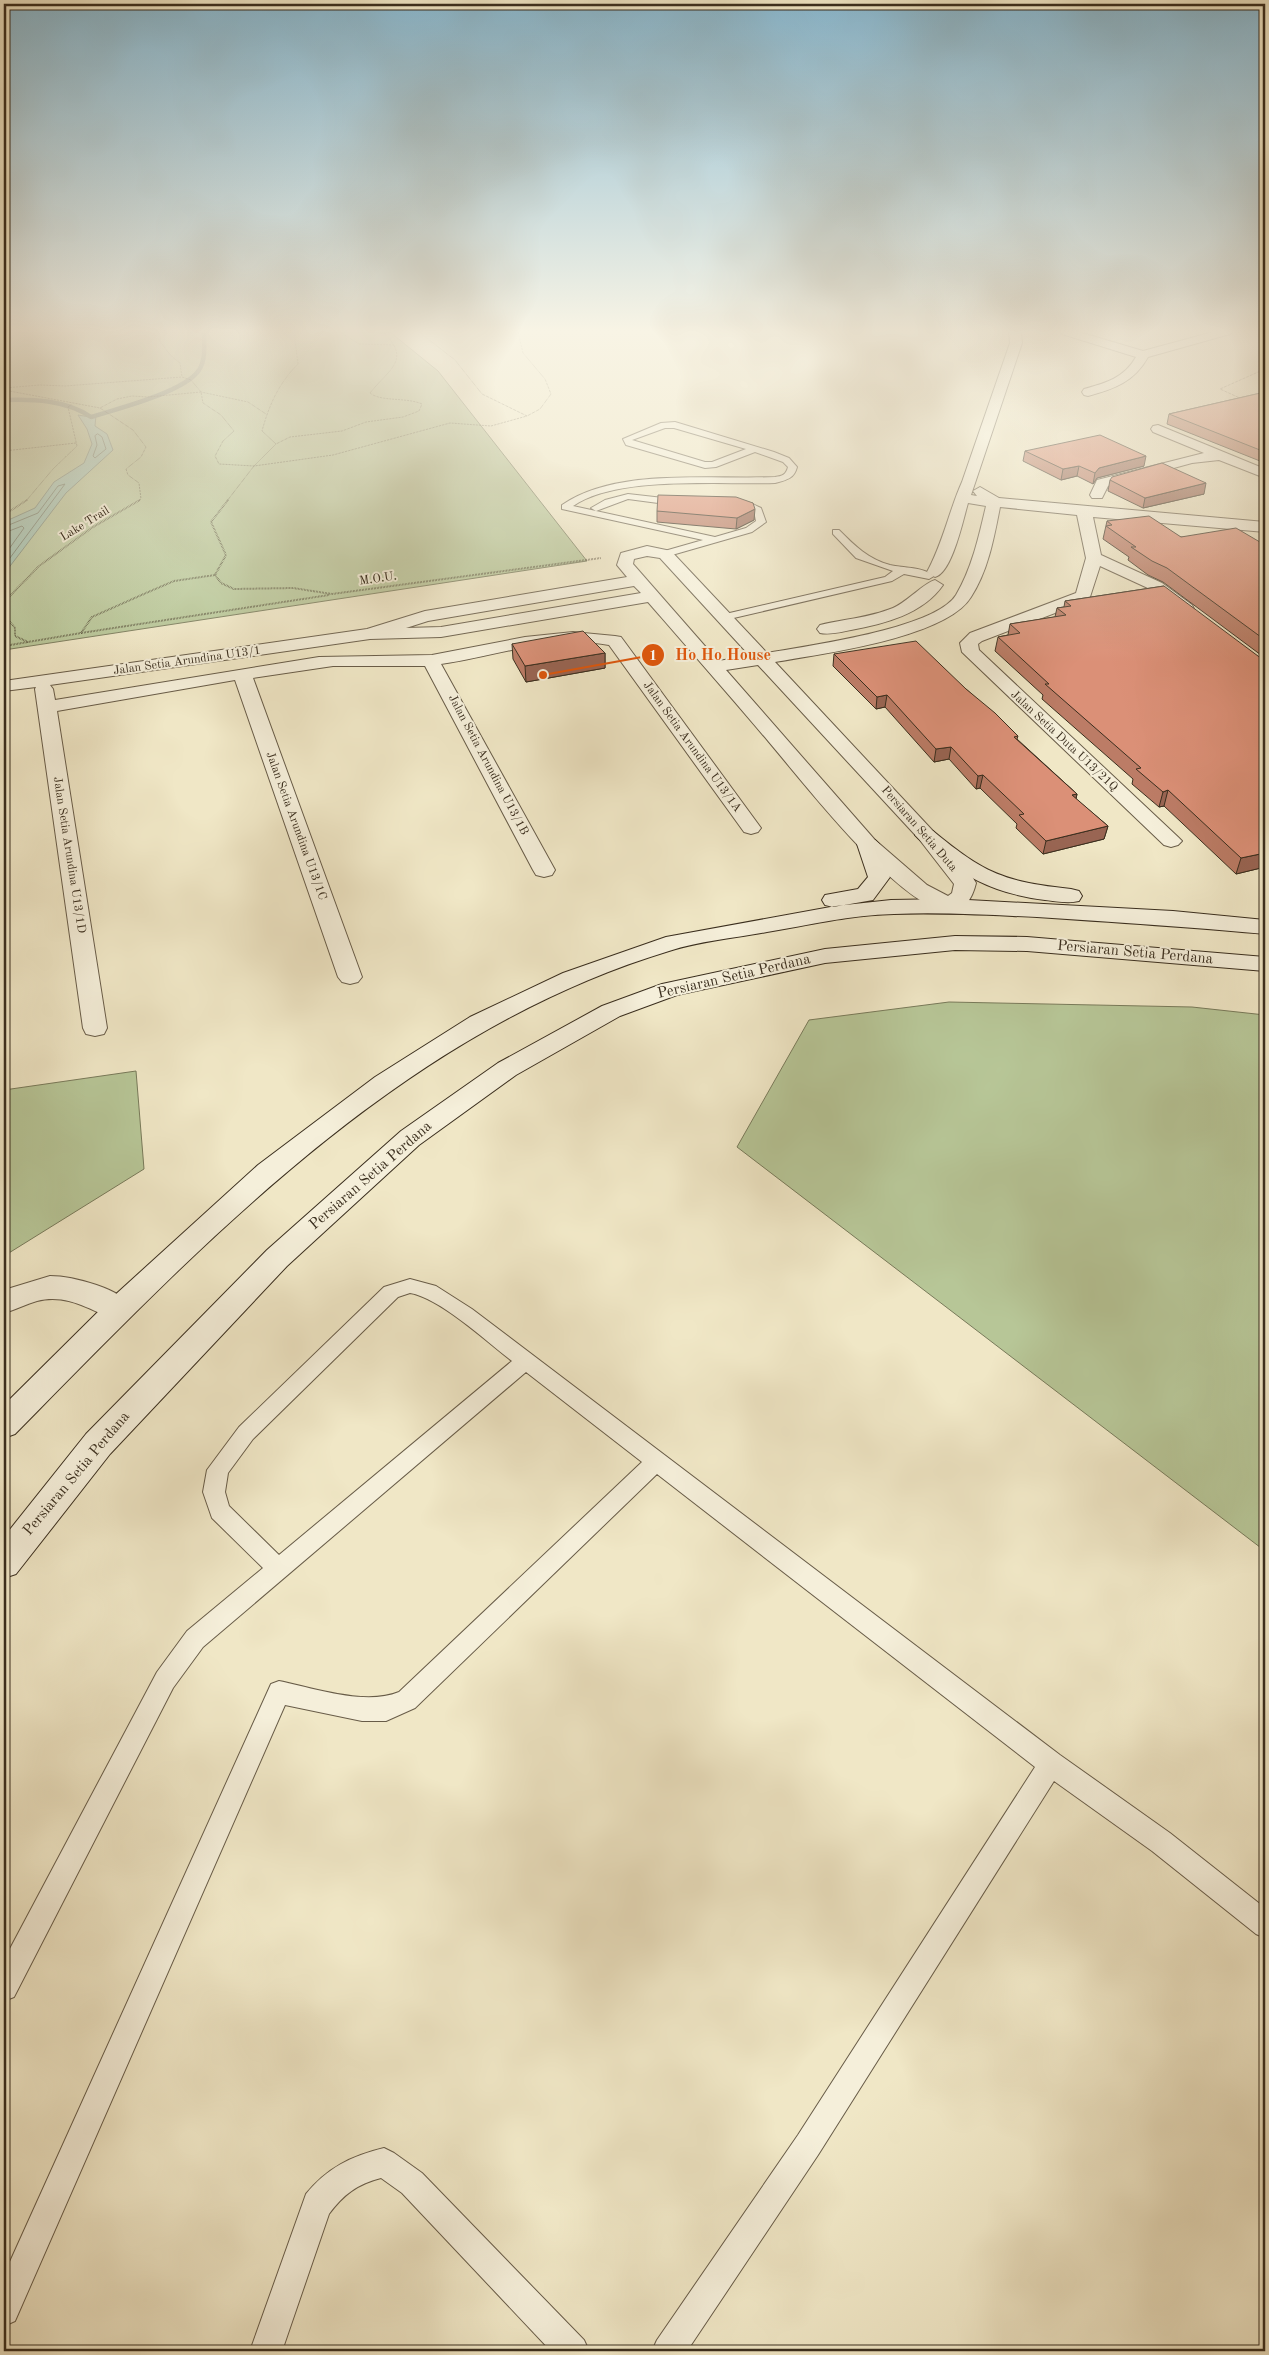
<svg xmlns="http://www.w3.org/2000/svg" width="1269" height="2355" font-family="'Old Standard TT',serif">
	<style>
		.green { fill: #b7c697; stroke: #787a5a }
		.water { fill: #9bc1af; stroke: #748675 }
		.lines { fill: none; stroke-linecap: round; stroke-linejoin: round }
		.shore { stroke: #6a7866; stroke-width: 1 }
		.stream { stroke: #748675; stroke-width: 4.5 }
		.service-casing { stroke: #685c48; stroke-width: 2 }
		.minor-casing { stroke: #685c48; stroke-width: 2 }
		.secondary-casing { stroke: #3a2e1e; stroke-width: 2 }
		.path-far1 { stroke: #3a2e1e; stroke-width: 1; stroke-dasharray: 0.5 1; stroke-linecap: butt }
		.path { stroke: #3a2e1e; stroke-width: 2; stroke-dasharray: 0.5 1; stroke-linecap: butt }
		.service { fill: #f5efda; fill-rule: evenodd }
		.minor { fill: #f5efda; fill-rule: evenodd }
		.secondary { fill: #f5efda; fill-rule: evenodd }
		.wall { fill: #bc7c66; stroke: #3a2e1e }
		.shaded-wall { fill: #996553; stroke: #3a2e1e }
		.building { fill: #db9077; stroke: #3a2e1e }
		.labels { text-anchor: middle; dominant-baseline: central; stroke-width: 4; stroke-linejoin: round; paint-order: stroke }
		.far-street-label { font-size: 12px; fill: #3a2e1e; stroke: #f5efda }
		.street-label { font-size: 15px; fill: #3a2e1e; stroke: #f5efda }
		.leader { fill: none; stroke: #df570d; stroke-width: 2 }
		.callout-dot { fill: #df570d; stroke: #f5efda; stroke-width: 2 }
		.mark-label { font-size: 15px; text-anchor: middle; font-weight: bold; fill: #fff }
		.callout-label { font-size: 16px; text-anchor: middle; font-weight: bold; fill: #df570d; stroke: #f5efda; stroke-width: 4; stroke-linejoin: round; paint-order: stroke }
	</style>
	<rect width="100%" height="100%" fill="#f0e7c6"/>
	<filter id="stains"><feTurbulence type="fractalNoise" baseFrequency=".004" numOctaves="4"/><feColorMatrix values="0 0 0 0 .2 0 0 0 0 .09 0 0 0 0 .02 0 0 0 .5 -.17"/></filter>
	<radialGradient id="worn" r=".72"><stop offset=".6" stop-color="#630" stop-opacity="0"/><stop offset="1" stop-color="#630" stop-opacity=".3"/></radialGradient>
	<path class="green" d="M4 332H390L438 371 587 561 4 650Z
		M949 1002 1192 1007 1265 1015V1551L737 1147 809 1020Z
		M136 1071 144 1169 4 1256V1090Z"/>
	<path class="water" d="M78 415 90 417 96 415 95 426 107 434 113 450 66 493 4 574V522L35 508 54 482 84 463 92 444 87 429Z"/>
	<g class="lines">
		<path class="shore" d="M98 434 102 437 106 449 95 458 93 456 97 445 95 436Z
			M4 527 38 513 58 486 65 484 4 566
			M4 533 22 526 24 528 4 556"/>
		<path class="stream" d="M4 400C34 399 66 400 91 417 116 409 185 392 199 370 206 360 204 344 204 332"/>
		<defs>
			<path id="service" d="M675 422 774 452 789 458 797 467C794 479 786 480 775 483 720 485 618 475 573 506L715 537 746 528 756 521 754 511 744 506 729 504V500C740 498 751 503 761 508L766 522 752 532 665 557 660 554 661 552 703 540 562 509V505C617 467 710 480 775 477 782 476 786 475 788 467L783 462 755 452 716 467 705 468 626 445 623 439 661 423ZM665 428H674L746 449 712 462H705L632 440Z
				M628 494 681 500 686 503 681 506 628 499 596 511 591 508 605 500Z
				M833 530H839C855 546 868 559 890 565 903 568 924 567 934 576L929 579 904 574 892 581 725 620 721 619V615L885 577 893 571 856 558 833 534Z
				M410 1279 436 1286 472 1309 1060 1755 1170 1833 1265 1908V1938L1256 1934 1152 1851 1054 1781 818 2155 687 2351H652L657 2340 798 2135 1035 1767 657 1474 415 1708 386 1721H362L285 1705 15 2321 4 2326V2275L271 1684 279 1681C314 1688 365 1706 399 1692L642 1462 526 1372 203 1647 173 1688 14 1997 4 2001V1960L157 1672 187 1631 263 1568 212 1518 203 1492 207 1470 239 1427 384 1287ZM410 1293C440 1298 487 1342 512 1361L279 1555 229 1506 225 1492 228 1473 253 1439 398 1297Z
				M384 2148 394 2153 422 2173 584 2340 589 2351H551L402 2193 381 2178C357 2184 343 2195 329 2214L282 2351H250L306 2194C327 2168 351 2156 384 2148Z"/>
			<path id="minor" d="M1009 332H1021L1022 343 971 495 977 496 973 491 980 487 999 498 1265 522V532L1093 517 1101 555 1162 583 1192 605 1194 609 1192 613H1180L1150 589 1100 566 1089 600 982 641 978 644 979 650 1178 837 1182 841 1178 845 1171 847 1164 845 962 652 960 643 970 633 1076 593 1086 558 1077 515 1000 507C994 538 988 571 971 597 946 638 821 654 775 662L933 831 973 878 976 883C973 896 964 915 947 912 896 903 804 783 769 742 729 695 688 648 648 602L441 637 370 639 50 685 53 689 55 700 319 657 432 655 525 637 573 632 615 636 621 637 761 828 758 832 751 834 744 832 609 645C553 634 496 656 441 664L555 870 552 875 544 877 536 875 533 870 425 666H333L253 678 362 977 358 982 350 984 342 982 338 977 235 680 57 711 107 1028 104 1034 95 1036 86 1034 83 1028 35 689 36 687 4 691V681L367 629 425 611 627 577 617 565 621 553 647 546 671 551 767 653C806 646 935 629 956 595 972 568 979 536 986 506L968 503C963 520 952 573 935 577L927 572C943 543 949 511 962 482L1010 343ZM647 556 660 558 750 656 718 661 633 564 634 559ZM634 586 641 593 441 627 406 628 428 621ZM758 665 919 839 954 884 952 893 948 896 927 885 875 840 726 670Z
				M1060 332H1079L1143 351 1213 332H1232L1230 334 1148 357C1134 382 1114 389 1088 396L1084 395 1082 392 1084 389C1106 383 1124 378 1136 357L1062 334Z
				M1158 425 1265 469V478L1219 460 1192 463 1108 486 1102 498H1092L1090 495 1097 480 1204 453 1153 432 1151 429 1153 426Z
				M935 580 943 585C923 614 884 624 851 630 841 632 830 635 820 633L817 629 820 625C844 619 869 618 893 608 907 602 924 583 935 580Z
				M50 1276C73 1276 123 1289 134 1309L130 1317 119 1321C91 1311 68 1293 37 1301 26 1304 15 1310 4 1313V1290Z"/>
			<path id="secondary" d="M926 829 933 831C985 874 1005 882 1071 889L1079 891 1082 896 1079 901C1067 904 1056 901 1045 900 990 893 959 874 919 839L915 835 919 831Z
				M868 838 875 840 879 844 890 877 873 900 833 907 825 905 822 900 825 895 858 889 868 877 857 844 861 840Z
				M950 899 1173 911 1265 920V934C1189 927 1113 922 1037 917 989 915 942 912 894 914 851 915 809 925 767 932 735 938 700 941 669 951 402 1032 205 1241 15 1434L4 1438V1405L115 1295 258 1165 375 1077 470 1017 563 973 666 937 836 906 891 900Z
				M955 936 1027 937 1265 957V971L1027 951 955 950 825 963 677 995 620 1016 516 1075 419 1145 287 1266 110 1454 16 1574 4 1578V1537L86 1434 267 1250 401 1131 498 1063 602 1006 662 984 825 949Z"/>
		</defs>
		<use href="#service" class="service-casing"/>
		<use href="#minor" class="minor-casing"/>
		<use href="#secondary" class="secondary-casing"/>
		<path class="path-far1" d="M153 332C163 344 167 354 180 363L182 377
			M340 332 359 344 395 345
			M518 332 523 353 545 379 551 394 540 409 527 416
			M4 388 40 385 65 386 182 377 191 380 201 392 248 402 266 414
			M4 390 100 408 117 399 132 396 148 397 201 392 203 403 221 415 234 431 223 441 215 456 219 464 254 466 333 455 450 423 491 426 527 416 482 394 455 360 419 332
			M1242 399 1220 389 1265 369
			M100 408 133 430 146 447 141 457 126 469 128 475 139 483 141 499 138 501
			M276 444 262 431C269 405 279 383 298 364L295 340 302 332
			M4 451 76 443
			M26 501 53 469 77 446 68 407 72 404
			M227 501 254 466 276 444 290 437 342 431 366 422 403 417 419 411 422 404C406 397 381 402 370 393 389 369 412 360 383 332"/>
		<path class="path" d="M228 500 211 522 226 555 215 575 221 583 234 589 293 588 332 594 601 558
			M4 515 27 500
			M81 633 329 595
			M28 642 15 636V628L5 616 9 597 39 566 93 527 140 500
			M4 646 81 633 92 617 146 593 174 581 215 575"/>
		<use href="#service" class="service"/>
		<use href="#minor" class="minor"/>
		<use href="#secondary" class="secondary"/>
	</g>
	<path class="wall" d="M1265 392V463L1167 424 1169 414Z
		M1025 451 1144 466 1097 478 1093 484 1077 476 1061 480 1023 461Z
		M1110 480 1204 494 1143 508 1108 491Z
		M753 503 754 520 736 529 657 522V511Z
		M1107 521 1181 537 1265 545V658L1163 582 1148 575 1128 560 1129 557 1103 539Z
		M1164 586 1265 867 1236 874 1164 806 1159 807 1132 784 1133 779 1042 699 1043 695 995 651 998 637 1008 635 1010 624 1055 617 1057 608 1064 607 1065 601Z
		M512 644 605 653V668L526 682 513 659Z
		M834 654 966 689 1018 736 1017 739 1077 794 1076 799 1108 826 1104 839 1043 854 1016 828 1017 824 980 788 976 789 949 759 934 762 885 707 876 709 833 666Z"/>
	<path class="shaded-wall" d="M1146 456 1144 466 1097 478 1093 484 1095 473 1099 468Z
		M1079 466 1077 476 1061 480 1063 469Z
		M1206 483 1204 494 1143 508 1145 498Z
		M755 509 754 520 736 529 737 518Z
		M605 653V668L526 682 525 666Z
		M887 695 885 707 876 709 877 697Z
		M951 747 949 759 934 762 936 749Z
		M983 775 980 788 976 789 978 776Z
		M1168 790 1164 806 1159 807 1163 792Z
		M1077 794 1074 807 1072 795Z
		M1108 826 1104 839 1043 854 1046 841Z
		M1265 853V867L1236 874 1241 858Z"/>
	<path class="building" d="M1265 392V452L1169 414Z
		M1100 435 1146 456 1099 468 1095 473 1079 466 1063 469 1025 451Z
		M1162 463 1206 483 1145 498 1110 480 1112 477Z
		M658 495 736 497 753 503 755 509 737 518 657 511Z
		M1149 516 1181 537 1236 528 1265 545V640L1167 568 1152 561 1131 547H1136L1106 526 1112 525 1107 521Z
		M1164 586 1262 659H1265V853L1241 858 1168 790 1163 792 1136 769 1141 768 1045 684H1049L998 637 1020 633 1010 624 1066 615 1057 608 1071 606 1065 601Z
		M583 631 605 653 525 666 512 644Z
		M916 641 966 689 995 713 1018 736 1014 737 1077 794 1072 795 1108 826 1046 841 1019 815 1024 814 983 775 978 776 951 747 936 749 887 695 877 697 834 654Z"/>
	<linearGradient id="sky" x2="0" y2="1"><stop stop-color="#89b9d1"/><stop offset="0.5" stop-color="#f8f4e5"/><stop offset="1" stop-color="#f8f4e5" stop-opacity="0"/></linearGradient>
	<rect width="1269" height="662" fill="url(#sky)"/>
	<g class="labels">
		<g class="far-street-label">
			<text transform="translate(85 524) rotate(-32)">Lake Trail</text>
			<text transform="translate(378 579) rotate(-8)">M.O.U.</text>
			<text transform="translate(187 661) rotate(-8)">Jalan Setia Arundina U13/1</text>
			<text transform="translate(1064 741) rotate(43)">Jalan Setia Duta U13/21Q</text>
			<text transform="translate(692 747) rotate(54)">Jalan Setia Arundina U13/1A</text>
			<text transform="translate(488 765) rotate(62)">Jalan Setia Arundina U13/1B</text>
			<text transform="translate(296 826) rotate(70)">Jalan Setia Arundina U13/1C</text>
			<text transform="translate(919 829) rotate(49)">Persiaran Setia Duta</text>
			<text transform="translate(69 855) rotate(81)">Jalan Setia Arundina U13/1D</text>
		</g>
		<g class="street-label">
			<text transform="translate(1135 953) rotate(5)">Persiaran Setia Perdana</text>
			<text transform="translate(734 977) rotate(-13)">Persiaran Setia Perdana</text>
			<text transform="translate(371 1176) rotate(-41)">Persiaran Setia Perdana</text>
			<text transform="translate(77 1474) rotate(-50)">Persiaran Setia Perdana</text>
		</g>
	</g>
	<path class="leader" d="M543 675L653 655"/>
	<g class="callout-dot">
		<circle cx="543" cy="675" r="5"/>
		<circle cx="653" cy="655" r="12"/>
	</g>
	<g class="mark-label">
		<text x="653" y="660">1</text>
	</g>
	<g class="callout-label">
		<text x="723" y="660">Ho Ho House</text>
	</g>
	<rect width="1269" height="2355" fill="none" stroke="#f0e7c6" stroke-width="20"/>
	<rect x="5" y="5" width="1259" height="2345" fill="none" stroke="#3a2e1e" stroke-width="2.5"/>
	<rect x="10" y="10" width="1249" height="2335" fill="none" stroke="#3a2e1e"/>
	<rect width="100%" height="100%" filter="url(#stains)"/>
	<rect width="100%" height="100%" fill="url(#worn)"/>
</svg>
